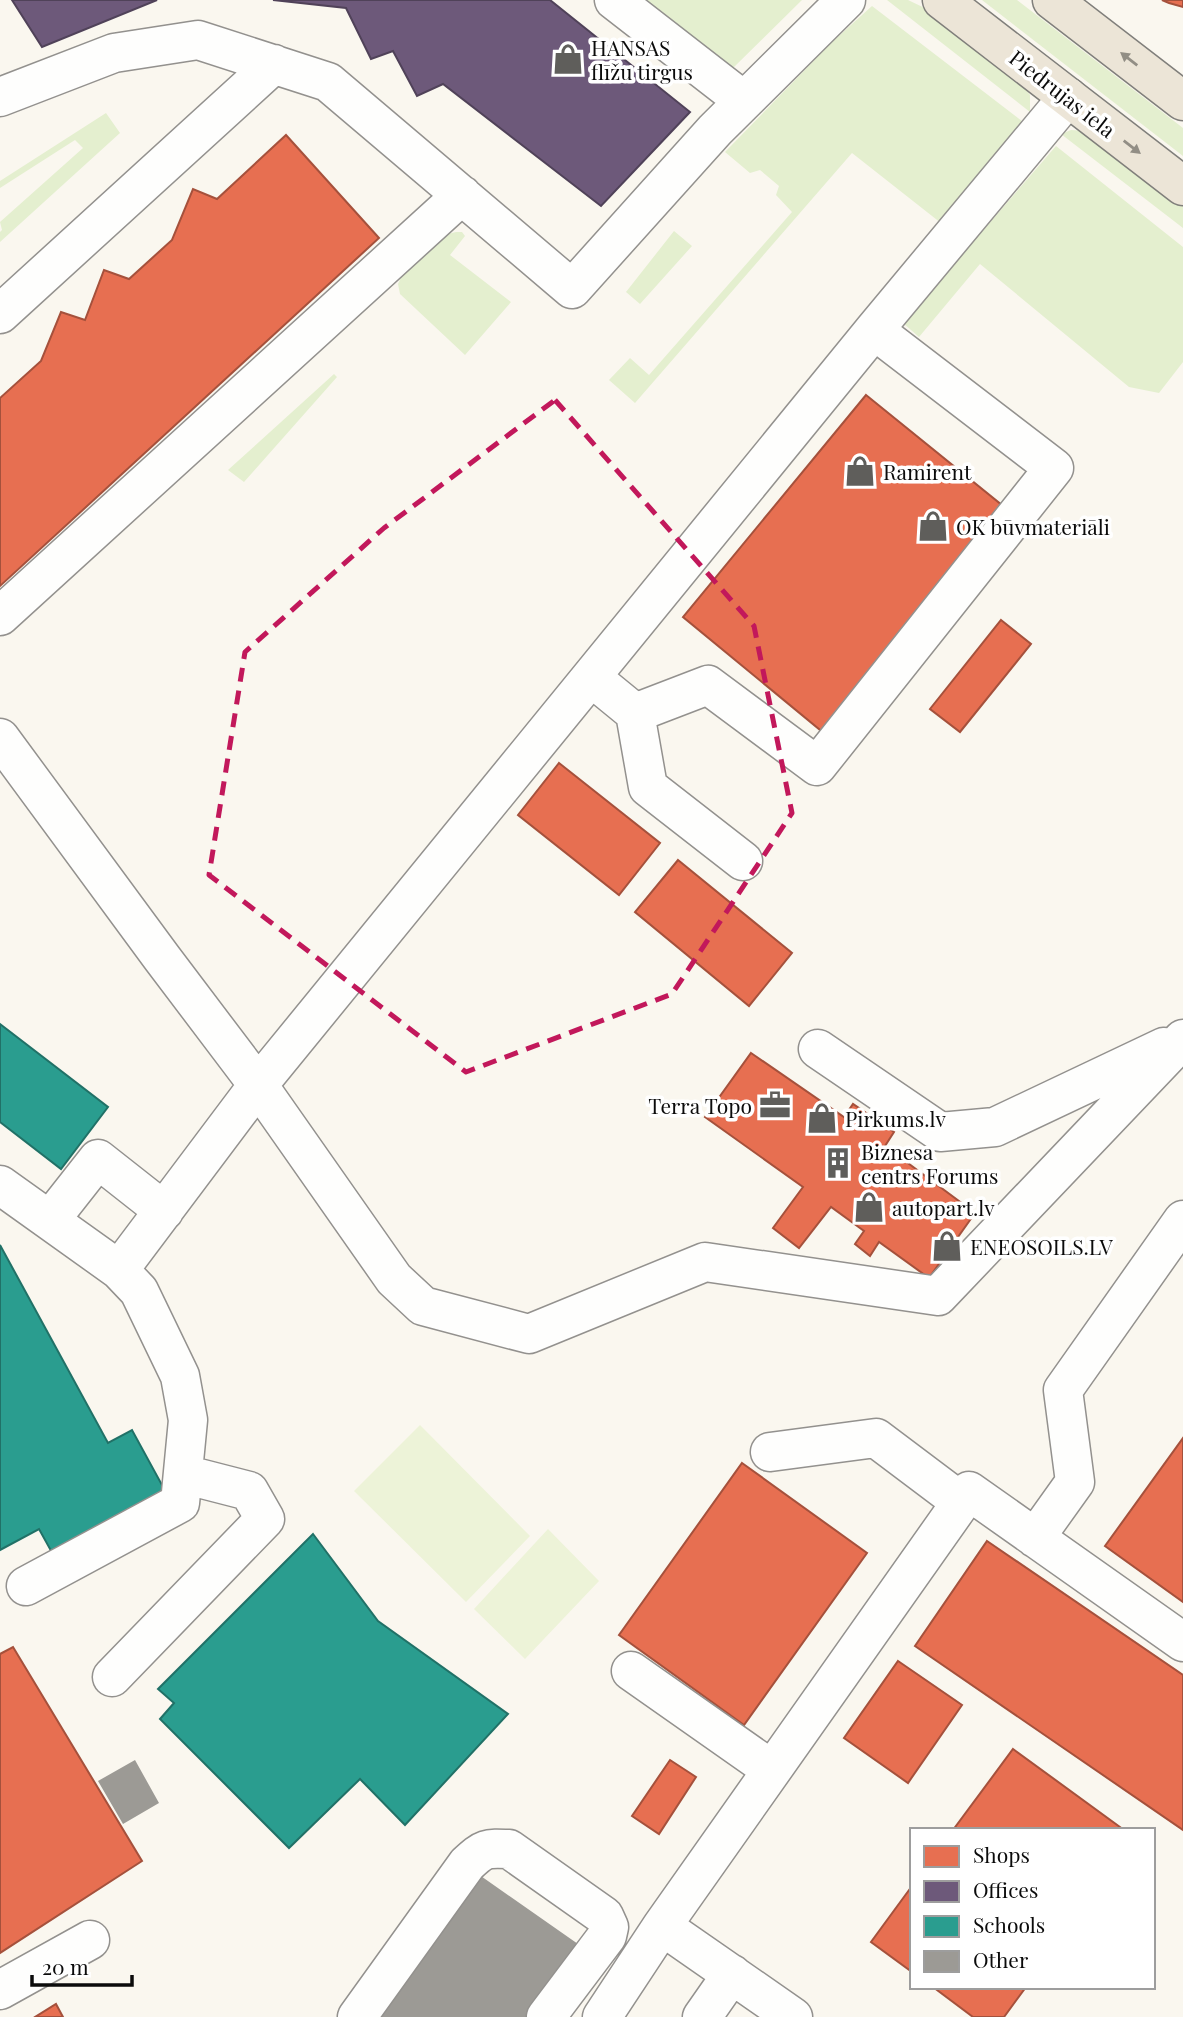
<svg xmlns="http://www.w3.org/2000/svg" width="1183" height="2017" font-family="'Playfair Display',serif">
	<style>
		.green { fill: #e4efcf }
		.pitch { fill: #edf3d8 }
		.shops { fill: #e76f51; stroke: #a5513c; stroke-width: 2 }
		.offices { fill: #6d597a; stroke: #504259; stroke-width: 2 }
		.schools { fill: #2a9d8f; stroke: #217167; stroke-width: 2 }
		.building { fill: #9c9a95 }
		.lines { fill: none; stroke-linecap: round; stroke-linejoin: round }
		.minor-casing { stroke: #93918e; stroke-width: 41 }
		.major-casing { stroke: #807f7b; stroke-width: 41 }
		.minor { stroke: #fefefd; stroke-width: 38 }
		.major { stroke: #ece5d7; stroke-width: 38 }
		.oneway { fill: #928e85 }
		.marked { fill: none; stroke: #c2185b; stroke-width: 5; stroke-dasharray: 14 9; stroke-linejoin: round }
		.labels { text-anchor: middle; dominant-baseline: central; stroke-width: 7; stroke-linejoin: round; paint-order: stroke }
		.poi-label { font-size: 21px; fill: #0b0b0b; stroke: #fff; text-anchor: start }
		.street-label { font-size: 21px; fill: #0b0b0b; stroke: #fff }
	</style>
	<rect width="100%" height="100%" fill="#faf7ef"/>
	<path class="green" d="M641 0H802L733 68Z
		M887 0H908L933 12 1020 82 1030 95V112Z
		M982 0H1017L1183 128V156Z
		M872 6 1031 128 946 227 852 153 635 403 609 380 630 358 649 375 792 212 776 195 779 186 760 170 750 173 725 152 831 43Z
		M106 113 120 133 0 242V232L2 230 0 222 83 148 75 140 0 188V181Z
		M1071 130 1086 131 1183 206V228L1061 134Z
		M1056 146 1183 247V362L1159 393 1129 387 980 264 919 337 903 323Z
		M674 231 692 246 640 304 626 292Z
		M456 232H462L465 236 450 255 511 302 465 355 400 294 398 284 401 277 448 234Z
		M334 374 337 377 244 482 228 470Z"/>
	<path class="pitch" d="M420 1425 530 1536 466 1602 354 1491Z
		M548 1529 599 1581 525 1659 474 1609Z"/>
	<path class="shops" d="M1162 0H1183V7L1169 3Z
		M286 135 379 238 0 586V398L41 361 61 312 85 320 104 270 129 279 172 240 193 189 217 199Z
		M866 395 1008 510 825 734 683 617Z
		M1001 620 1031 644 960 732 930 709Z
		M559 763 660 843 619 895 518 815Z
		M678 860 792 953 749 1006 635 912Z
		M751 1053 844 1117 853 1104 894 1132 885 1146 975 1213 929 1278 879 1242 870 1256 855 1244 864 1231 831 1207 799 1248 773 1228 803 1187 705 1117Z
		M1183 1438V1602L1105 1546Z
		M742 1463 867 1553 744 1725 619 1635Z
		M987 1541 1183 1675V1830L915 1646Z
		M13 1647 142 1861 0 1953V1654Z
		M898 1661 962 1705 908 1783 844 1738Z
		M1013 1749 1124 1830H953Z
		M670 1760 696 1777 659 1834 632 1816Z
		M912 1886V1972L871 1942Z
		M933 1987H1026L1004 2017H973Z
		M56 2004 63 2017H35Z"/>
	<path class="offices" d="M12 0H157L42 47Z
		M273 0H550L690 112 601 206 443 84 417 96 393 51 371 59 346 8Z"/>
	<path class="schools" d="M0 1024 108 1107 61 1169 0 1122Z
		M0 1245 108 1443 132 1430 168 1496 55 1558 39 1529 0 1550Z
		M313 1534 378 1621 508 1714 405 1825 360 1779 289 1848 160 1719 174 1703 158 1689Z"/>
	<path class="building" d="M135 1760 159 1803 123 1824 98 1781Z
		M478 1874 578 1944 527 2017H377Z"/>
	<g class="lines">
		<defs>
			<path id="minor" d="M614 0 744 101
				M0 97 114 53 198 40 328 82 572 289 715 130 846 0
				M0 314 274 64
				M0 616 462 195
				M591 677 635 713 648 787 743 861
				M635 713 708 685 817 766 1054 468 874 330
				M0 738 162 958 258 1085 394 1279 423 1306 529 1334 705 1262 938 1296 1183 1039
				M818 1049 940 1132 995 1127 1164 1047
				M0 1185 119 1270 258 1085 874 330 1068 97
				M50 1220 98 1159 164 1211
				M770 1452 876 1438 961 1502
				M1035 1538 1075 1482 1063 1390 1183 1220
				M26 1586 180 1503 188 1420 180 1376 139 1291 119 1270
				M631 1671 772 1770
				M112 1677 265 1519 249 1491 183 1474
				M662 1926 969 1491 1183 1642
				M0 1990 90 1940
				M357 2017 467 1864C484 1848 486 1848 509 1849L604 1916 609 1927 607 1936 546 2017
				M602 2017 662 1926 793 2017
				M702 2017 732 1974"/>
			<path id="major" d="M942 0 1183 186
				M1052 0 1183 101"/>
		</defs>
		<use href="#minor" class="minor-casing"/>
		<use href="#major" class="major-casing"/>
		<use href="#minor" class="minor"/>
		<use href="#major" class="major"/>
	</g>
	<defs><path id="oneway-solid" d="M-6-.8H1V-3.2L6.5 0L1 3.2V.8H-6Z" transform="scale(1.75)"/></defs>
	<g class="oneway">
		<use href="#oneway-solid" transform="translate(1129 59) rotate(-142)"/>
		<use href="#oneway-solid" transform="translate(1132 147) rotate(38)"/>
	</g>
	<path class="marked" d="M555 400 754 626 792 813 672 994 466 1072 209 875 245 652 384 528Z"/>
	<defs>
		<symbol id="shop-bare" viewBox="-9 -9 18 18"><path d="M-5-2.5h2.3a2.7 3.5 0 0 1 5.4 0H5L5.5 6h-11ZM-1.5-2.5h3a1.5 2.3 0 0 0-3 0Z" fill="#5f5e5b" stroke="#fff" stroke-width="2.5" paint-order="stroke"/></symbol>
		<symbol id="office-bare" viewBox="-9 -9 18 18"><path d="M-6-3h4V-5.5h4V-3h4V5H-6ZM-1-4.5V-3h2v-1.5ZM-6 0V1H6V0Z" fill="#5f5e5b" stroke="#fff" stroke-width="2.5" paint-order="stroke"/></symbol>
		<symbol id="building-bare" viewBox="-9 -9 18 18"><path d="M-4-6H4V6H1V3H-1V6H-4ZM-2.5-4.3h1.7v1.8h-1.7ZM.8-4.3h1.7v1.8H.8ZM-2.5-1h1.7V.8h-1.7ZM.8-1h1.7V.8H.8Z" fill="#5f5e5b" stroke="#fff" stroke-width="2.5" paint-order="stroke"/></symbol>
	</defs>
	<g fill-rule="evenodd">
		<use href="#shop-bare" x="546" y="37" width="44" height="44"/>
		<use href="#shop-bare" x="838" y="449" width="44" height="44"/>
		<use href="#shop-bare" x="911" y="504" width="44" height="44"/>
		<use href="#office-bare" x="753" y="1083" width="44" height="44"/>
		<use href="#shop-bare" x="800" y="1096" width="44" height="44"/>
		<use href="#building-bare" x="816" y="1141" width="44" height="44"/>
		<use href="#shop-bare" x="847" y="1185" width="44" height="44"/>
		<use href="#shop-bare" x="925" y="1224" width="44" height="44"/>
	</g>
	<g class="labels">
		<g class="poi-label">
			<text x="591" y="47">HANSAS<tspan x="591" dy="24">flīžu tirgus</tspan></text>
			<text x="883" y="471">Ramirent</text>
			<text x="956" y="526">OK būvmateriāli</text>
			<text x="752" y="1105" text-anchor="end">Terra Topo</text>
			<text x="845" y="1118">Pirkums.lv</text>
			<text x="861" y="1151">Biznesa<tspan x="861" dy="24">centrs Forums</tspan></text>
			<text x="892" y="1207">autopart.lv</text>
			<text x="970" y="1246">ENEOSOILS.LV</text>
		</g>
		<g class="street-label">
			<text transform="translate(1063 93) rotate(38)">Piedrujas iela</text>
		</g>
	</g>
	<rect x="910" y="1828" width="245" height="161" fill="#ffffff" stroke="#9d9d9d" stroke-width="2"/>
	<rect x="924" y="1846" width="35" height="21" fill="#e76f51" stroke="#9d9d9d" stroke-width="2"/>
	<text x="973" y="1863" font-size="21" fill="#0b0b0b">Shops</text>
	<rect x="924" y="1881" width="35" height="21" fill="#6d597a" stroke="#9d9d9d" stroke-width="2"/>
	<text x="973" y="1898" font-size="21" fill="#0b0b0b">Offices</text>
	<rect x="924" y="1916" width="35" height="21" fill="#2a9d8f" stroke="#9d9d9d" stroke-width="2"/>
	<text x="973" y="1933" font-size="21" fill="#0b0b0b">Schools</text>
	<rect x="924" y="1951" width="35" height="21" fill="#9c9a95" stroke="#9d9d9d" stroke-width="2"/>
	<text x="973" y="1968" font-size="21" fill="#0b0b0b">Other</text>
	<path d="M32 1975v10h100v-10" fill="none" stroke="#0b0b0b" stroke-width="3.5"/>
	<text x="42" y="1975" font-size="21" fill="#0b0b0b" stroke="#ffffff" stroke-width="5" paint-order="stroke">20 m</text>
</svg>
